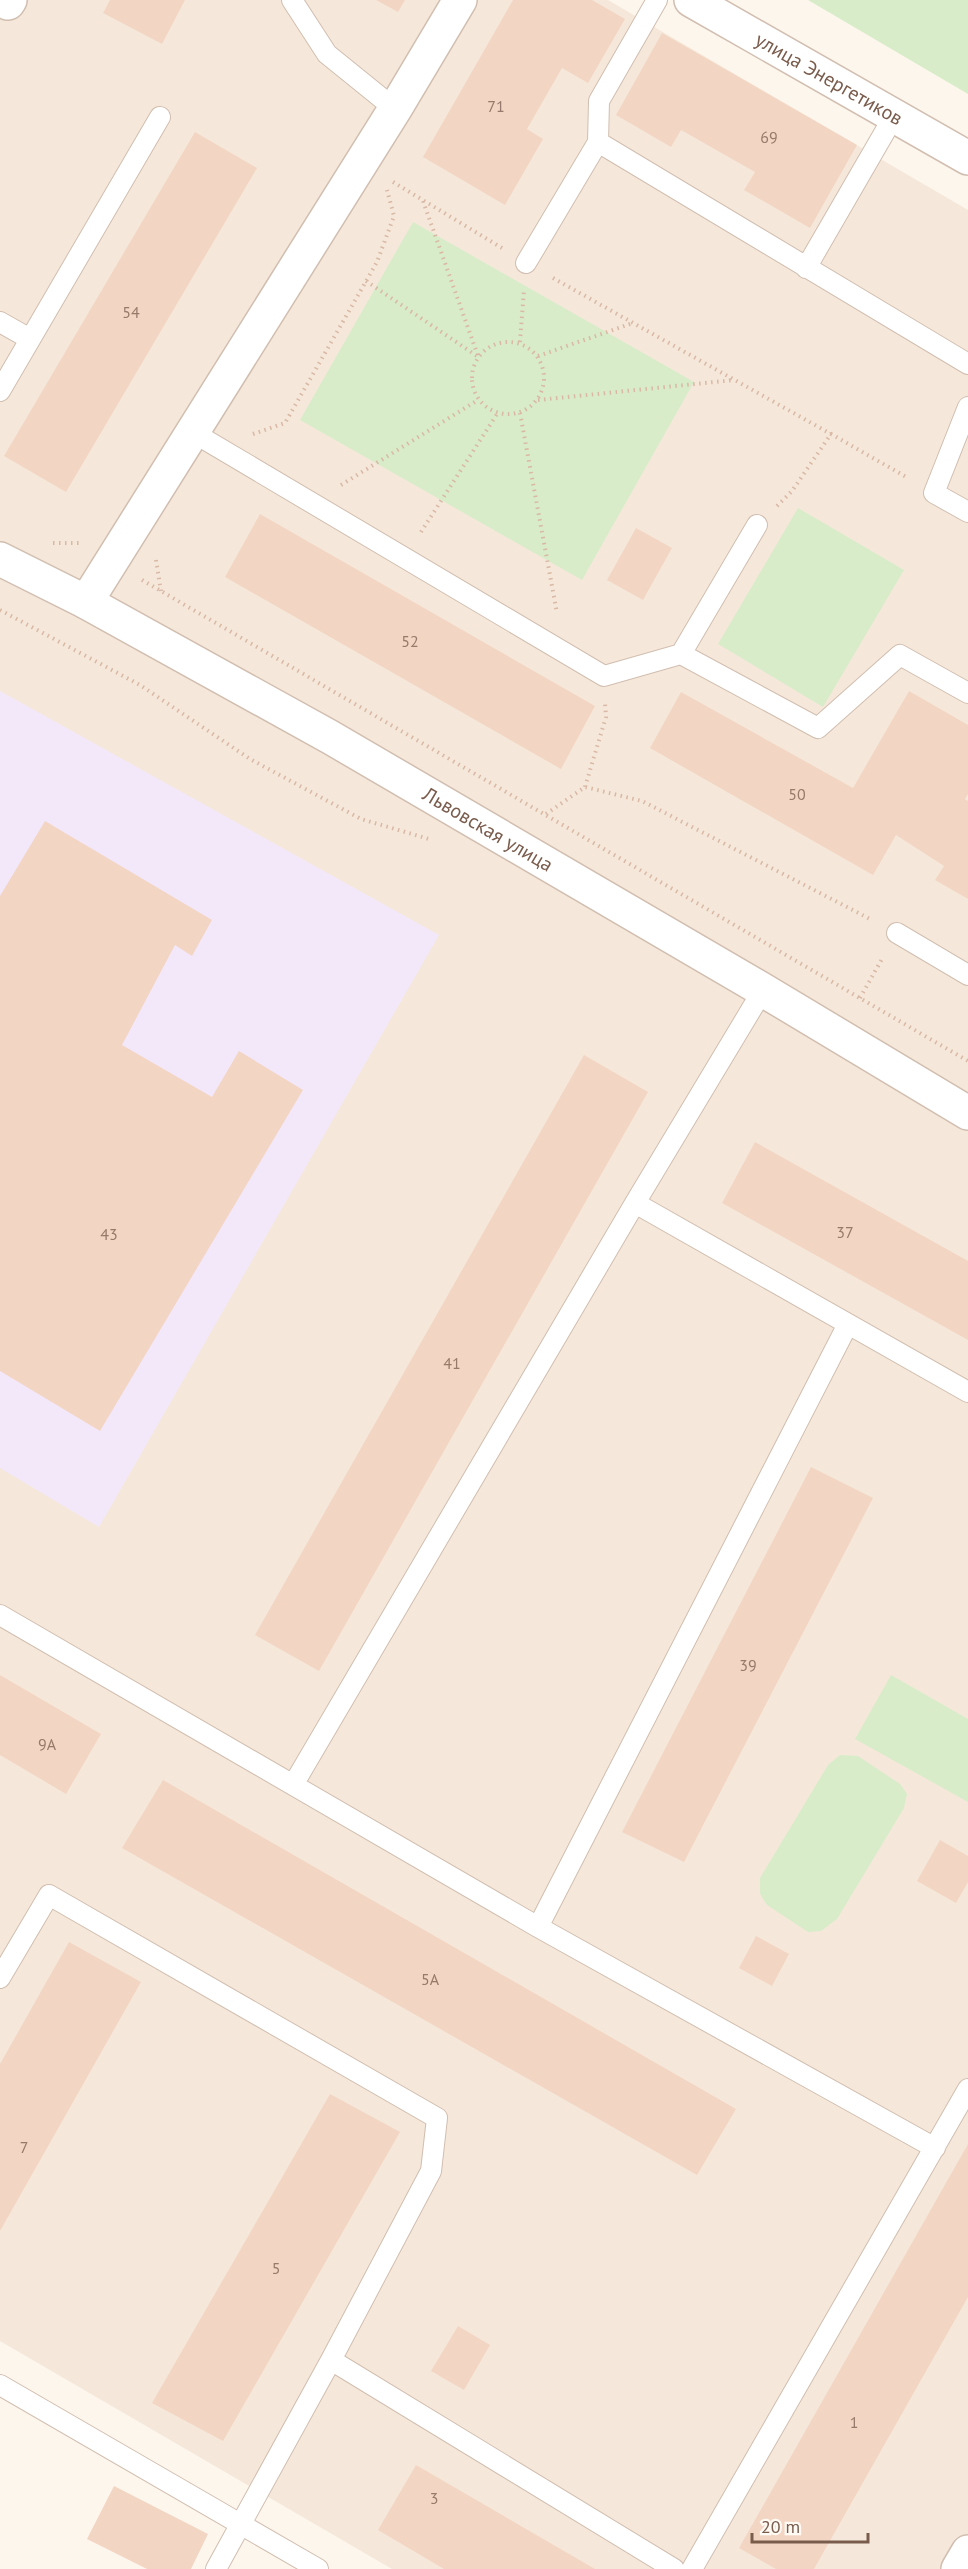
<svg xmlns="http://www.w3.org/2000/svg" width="968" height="2569" font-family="'PT Sans',sans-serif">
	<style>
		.residential { fill: #f5e8da }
		.education { fill: #f3e8fa }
		.green { fill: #d8ecc9 }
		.building { fill: #f3d5c3 }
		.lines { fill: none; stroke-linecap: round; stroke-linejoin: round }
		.lane-casing { stroke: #d1beb0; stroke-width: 22 }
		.street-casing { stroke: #d1beb0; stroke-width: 36 }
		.path { stroke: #d9b8a5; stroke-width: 4; stroke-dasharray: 1.5 4.5; stroke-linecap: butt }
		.lane { stroke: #fff; stroke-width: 20 }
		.street { stroke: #fff; stroke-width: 33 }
		.labels { text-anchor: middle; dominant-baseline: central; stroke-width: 6; stroke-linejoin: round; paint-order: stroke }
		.number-label { font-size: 16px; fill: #987a6a }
		.street-label { font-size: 20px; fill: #7a5c4d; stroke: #fffaf3 }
	</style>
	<rect width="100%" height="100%" fill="#fdf6ec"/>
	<path class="residential" d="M0 0H608L968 210V2569H392L0 2341Z"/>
	<path class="education" d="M0 691 439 935 99 1527 0 1468Z"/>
	<path class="green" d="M808 0H968V94Z
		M413 222 694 382 582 580 300 420Z
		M798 508 904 570 823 707 718 644Z
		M891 1675 968 1719V1802L855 1739Z
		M840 1755 858 1756 900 1784 907 1794 904 1808 837 1919 821 1931 808 1932 767 1905 760 1894V1878L828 1765Z"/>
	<path class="building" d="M110 0H185L162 44 103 13Z
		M376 0H405L398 12Z
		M513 0H592L625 19 588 83 562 68 527 129 543 139 505 205 423 157Z
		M662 33 857 145 810 228 744 190 755 172 681 130 671 147 616 115Z
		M195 132 257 168 66 492 4 456Z
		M260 514 595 706 561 769 225 577Z
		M636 528 672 548 643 600 607 580Z
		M909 691 968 725V794L965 799 968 801V899L935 880 944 866 896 835 873 875 650 748 681 692 853 788Z
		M45 821 212 920 192 956 175 945 122 1045 212 1097 239 1051 303 1090 100 1431 0 1371V896Z
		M584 1055 648 1092 319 1671 255 1635Z
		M755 1142 968 1261V1340L722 1203Z
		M811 1467 873 1498 684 1862 622 1832Z
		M0 1675 101 1734 66 1794 0 1755Z
		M163 1780 736 2109 697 2175 122 1848Z
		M940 1840 968 1856V1882L956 1903 917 1881Z
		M756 1936 789 1954 772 1986 739 1968Z
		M69 1942 141 1982 0 2231V2064Z
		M330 2094 400 2132 223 2441 152 2403Z
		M968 2144V2297L814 2569H776L739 2548Z
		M458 2326 490 2345 464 2390 431 2371Z
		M416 2465 595 2569H444L378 2530Z
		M114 2486 208 2534 191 2569H147L87 2539Z"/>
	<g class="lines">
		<defs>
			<path id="lane" d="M292 0 327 54 395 109
				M598 142 599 101 657 0
				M526 263 598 142 968 364
				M806 268 894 116
				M0 322 30 339
				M0 391 160 117
				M968 407 934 493 968 512
				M194 433 604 676 681 654 818 728 900 655 968 693
				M681 654 757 525
				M897 933 968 975
				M635 1203 968 1392
				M0 1615 538 1927 935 2148
				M293 1785 635 1203 763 990
				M538 1927 848 1324
				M0 1978 49 1895 437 2118 431 2171 331 2360 216 2569
				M331 2360 674 2569
				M0 2385 318 2569
				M692 2569 968 2089"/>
			<g id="street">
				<path d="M4 0 8 3 10 0"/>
				<path id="s1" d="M691 0 968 158"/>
				<path id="s2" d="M0 559 86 602 330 737 763 990 968 1113"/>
				<path d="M86 602 395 109 460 0"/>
				<path d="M958 2569 968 2552"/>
			</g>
		</defs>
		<use href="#lane" class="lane-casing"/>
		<use href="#street" class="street-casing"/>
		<path class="path" d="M393 182 502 248
			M423 201 478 356
			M553 278 831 434
			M366 281 477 356
			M472 378a36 36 0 1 1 72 0a36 36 0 1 1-72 0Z
			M520 342 524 290
			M538 356 633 323
			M538 400 734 380
			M520 413 557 613
			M253 434 285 423 377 262 394 216 387 190
			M341 485 478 400
			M777 506 792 491 831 434 908 478
			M421 532 497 414
			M53 543H79
			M156 560 161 591
			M142 580 968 1061
			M0 610 140 685 250 759 361 819 429 839
			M585 787 606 717 605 703
			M546 814 585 787 642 801 872 920
			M860 998 882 959"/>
		<use href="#lane" class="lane"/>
		<use href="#street" class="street"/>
	</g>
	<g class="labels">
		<g class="number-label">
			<text x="496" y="106">71</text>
			<text x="769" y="137">69</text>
			<text x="131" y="312">54</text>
			<text x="410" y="641">52</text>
			<text x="797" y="794">50</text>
			<text x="845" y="1232">37</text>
			<text x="109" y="1234">43</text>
			<text x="452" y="1363">41</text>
			<text x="748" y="1665">39</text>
			<text x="47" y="1744">9А</text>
			<text x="430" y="1979">5А</text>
			<text x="24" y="2147">7</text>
			<text x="276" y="2268">5</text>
			<text x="854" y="2422">1</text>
			<text x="434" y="2498">3</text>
		</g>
		<g class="street-label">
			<text stroke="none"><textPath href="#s1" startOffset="159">улица Энергетиков</textPath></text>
			<text stroke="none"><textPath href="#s2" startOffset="558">Львовская улица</textPath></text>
		</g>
	</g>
	<path d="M752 2533v9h116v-9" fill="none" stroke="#7a5c4d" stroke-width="3"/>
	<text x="761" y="2533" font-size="18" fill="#7a5c4d" stroke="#fffaf3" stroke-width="4.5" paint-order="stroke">20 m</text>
</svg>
